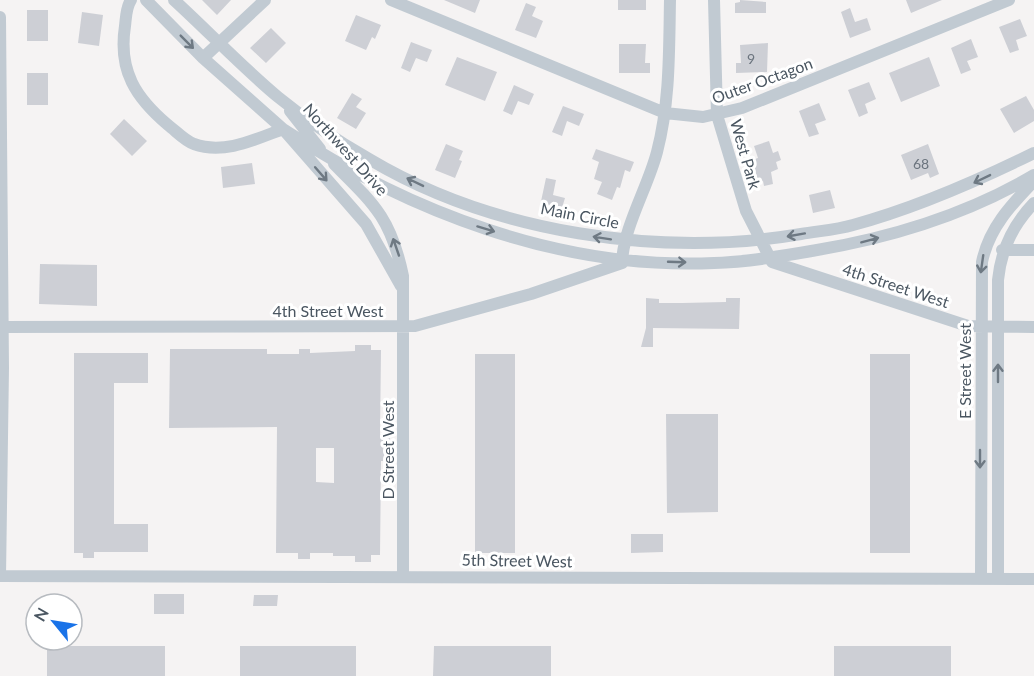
<svg xmlns="http://www.w3.org/2000/svg" width="1034" height="676" font-family="Lato,sans-serif">
	<style>
		.building { fill: #cdcfd5; fill-rule: evenodd }
		.lines { fill: none; stroke-linecap: round; stroke-linejoin: round }
		.minor { stroke: #c1cad2; stroke-width: 12 }
		.oneway { stroke: #6e7983 }
		.labels { text-anchor: middle; dominant-baseline: central; stroke-width: 6; stroke-linejoin: round; paint-order: stroke }
		.number-label { font-size: 14px; fill: #6b747e }
		.street-label { font-size: 16px; fill: #4a5661; stroke: #fff }
	</style>
	<rect width="100%" height="100%" fill="#f5f3f3"/>
	<path class="building" d="M202 0H231L217 15Z
		M444 0H480L475 13Z
		M618 0H646V10H618Z
		M740 0 766 2V13H735V3L740 2Z
		M906 0H942L911 13Z
		M526 3 536 7 532 16 543 21 536 38 515 30Z
		M850 8 855 22 867 18 871 30 850 38 841 12Z
		M27 10H48V41H27Z
		M82 12 103 15 99 46 78 43Z
		M356 15 381 25 375 39 372 37 366 50 345 41Z
		M1020 19 1027 36 1016 40 1019 50 1010 53 999 27Z
		M271 28 286 43 266 63 250 48Z
		M971 39 978 57 967 61 971 70 961 74 951 48Z
		M411 42 432 50 427 62 416 58 410 72 401 68Z
		M768 43 767 72 736 73V63H741L740 45Z
		M619 44H646L645 63H650V73H619Z
		M457 57 497 72 485 101 445 85Z
		M929 57 940 86 901 102 889 73Z
		M27 73H48V105H27Z
		M869 82 876 99 865 104 868 113 859 117 848 90Z
		M514 85 534 94 529 105 518 101 512 115 503 111Z
		M352 93 362 99 356 107 366 113 356 129 337 118Z
		M1026 96 1034 110V121L1014 133 1000 109Z
		M819 103 826 120 815 124 819 134 809 137 799 111Z
		M563 106 584 114 579 126 567 121 562 136 552 132Z
		M124 119 147 141 132 156 110 134Z
		M769 141 773 153 778 151 781 160 776 162 778 169 771 172 773 184 764 186 763 181 757 183 752 160 758 158 754 146Z
		M446 144 463 151 459 160 462 161 455 178 435 170Z
		M928 144 939 174 930 178 928 173 911 180 901 155Z
		M596 149 634 162 630 172 625 170 620 188 617 187 612 200 597 194 602 182 594 179 599 162 592 159Z
		M252 163 255 184 223 188 221 167Z
		M546 178 556 180 553 195 565 198 561 211 540 206Z
		M830 190 835 208 813 213 809 195Z
		M40 264 97 265V306L39 304Z
		M646 298 659 299V303H682L726 302V298H740L739 329 653 328V347H641L646 328Z
		M355 345H371V350H381L380 434H390V461H381L380 555H371V562H355V556H333V553H310V559H298V553H276L277 427 169 428 170 349H267V354H299V349H310V353L355 351ZM316 448H334V483L316 482Z
		M74 353H148V383H114V524H148V552H94V558H83V553H74Z
		M475 354H515V553H475Z
		M870 354H910V553H870Z
		M666 414H718V512L667 513Z
		M631 534H663V552L631 553Z
		M154 594H184V614H154Z
		M254 595H278L277 606H253Z
		M47 646H165V676H47Z
		M240 646H356V676H240Z
		M434 646H551V676H433Z
		M834 646H951V676H834Z"/>
	<g class="lines">
		<path class="minor" d="M131 0C126 7 126 18 125 26 118 71 136 98 168 125 176 131 185 141 194 144 224 155 256 139 283 129
			M146 0 203 58 283 129 366 224 401 286
			M174 0C209 32 242 67 278 97 306 120 338 141 369 159 493 233 660 258 801 234 818 231 836 230 853 225 916 208 975 182 1034 153
			M391 0 665 113 703 117 742 108 1009 0
			M714 0 717 115 746 211 772 262 968 326 1034 327
			M0 17 3 368 0 576
			M203 58 265 0
			M290 111 320 149
			M283 129C409 212 561 270 714 263 748 262 783 256 817 250 894 237 966 215 1034 175
			M334 164C374 204 391 218 403 276V575
			M1002 250H1034
			M0 327 415 326 531 294 622 263C623 228 648 187 657 152 670 102 669 52 670 0
			M0 576 1034 579
			M981 579 982 262C989 228 1011 205 1034 181
			M998 579V280C1001 250 1012 226 1034 203"/>
	</g>
	<defs><path id="oneway-shaft" d="M-6 0H5M1.5-3L5.5 0L1.5 3" fill="none" stroke-width="1.6" stroke-linecap="round" stroke-linejoin="round" transform="scale(1.5)"/></defs>
	<g class="oneway">
		<use href="#oneway-shaft" transform="translate(187 42) rotate(45)"/>
		<use href="#oneway-shaft" transform="translate(321 174) rotate(49)"/>
		<use href="#oneway-shaft" transform="translate(982 179) rotate(154)"/>
		<use href="#oneway-shaft" transform="translate(415 182) rotate(-154)"/>
		<use href="#oneway-shaft" transform="translate(486 229) rotate(17)"/>
		<use href="#oneway-shaft" transform="translate(796 235) rotate(170)"/>
		<use href="#oneway-shaft" transform="translate(602 238) rotate(-171)"/>
		<use href="#oneway-shaft" transform="translate(870 240) rotate(-15)"/>
		<use href="#oneway-shaft" transform="translate(396 247) rotate(-109)"/>
		<use href="#oneway-shaft" transform="translate(677 262) rotate(2)"/>
		<use href="#oneway-shaft" transform="translate(982 264) rotate(98)"/>
		<use href="#oneway-shaft" transform="translate(998 373) rotate(-90)"/>
		<use href="#oneway-shaft" transform="translate(980 459) rotate(90)"/>
	</g>
	<g class="labels">
		<g class="number-label">
			<text x="751" y="58">9</text>
			<text x="921" y="163">68</text>
		</g>
		<g class="street-label">
			<text transform="translate(762 80) rotate(-20)">Outer Octagon</text>
			<text transform="translate(346 149) rotate(48)">Northwest Drive</text>
			<text transform="translate(746 154) rotate(74)">West Park</text>
			<text transform="translate(580 215) rotate(11)">Main Circle</text>
			<text transform="translate(896 285) rotate(18)">4th Street West</text>
			<text x="328" y="310">4th Street West</text>
			<text transform="translate(964 371) rotate(-90)">E Street West</text>
			<text transform="translate(387 450) rotate(-90)">D Street West</text>
			<text transform="translate(517 560) rotate(1)">5th Street West</text>
		</g>
	</g>
	<g transform="translate(54 622) rotate(300)"><circle r="28" fill="#ffffff" stroke="#b7bbc0" stroke-width="1.5"/>
	<path d="M0-4.5L10 22L0 15L-10 22Z" fill="#1a73e8"/>
	<text y="-9" font-size="16" font-weight="bold" text-anchor="middle" fill="#4a5661">N</text>
	</g>
</svg>
